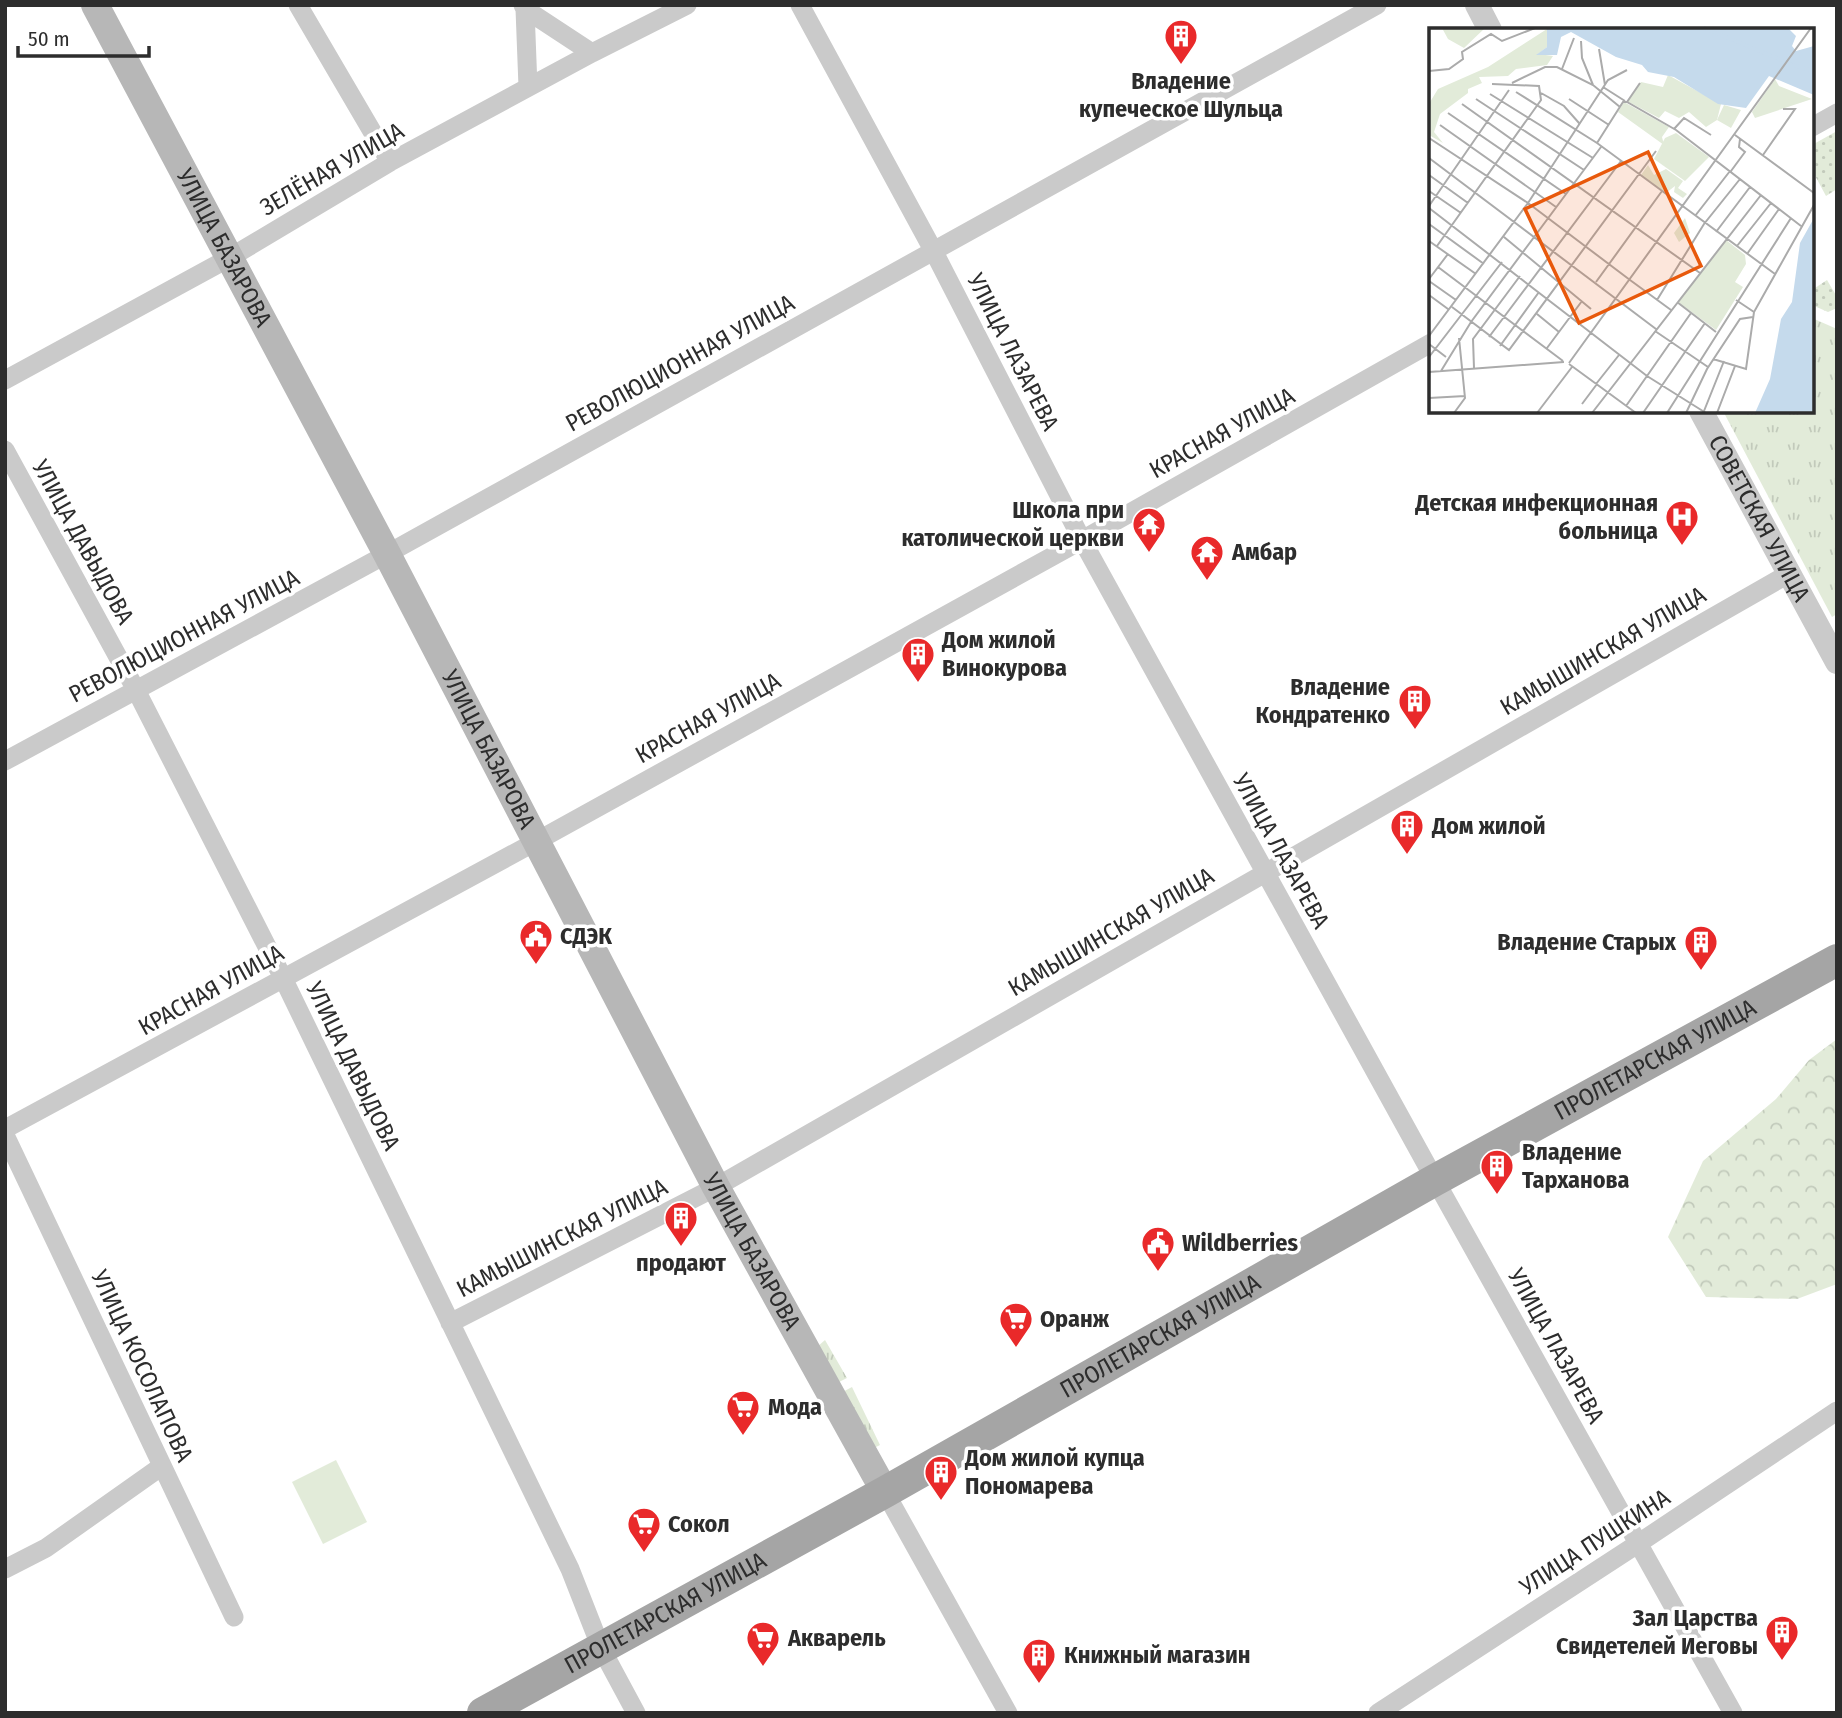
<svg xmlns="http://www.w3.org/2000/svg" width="1842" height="1718" font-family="'Fira Sans Condensed',sans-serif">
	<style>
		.grass { fill: url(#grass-dots) }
		.forest { fill: url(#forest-crowns) }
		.park { fill: url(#park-tufts) }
		.garden { fill: #e2ebd9 }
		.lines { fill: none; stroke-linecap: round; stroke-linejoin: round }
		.minor { stroke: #cacaca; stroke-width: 19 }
		.tertiary { stroke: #cacaca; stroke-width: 24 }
		.secondary { stroke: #b7b7b7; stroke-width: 28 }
		.primary { stroke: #a5a5a5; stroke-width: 32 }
		.labels { text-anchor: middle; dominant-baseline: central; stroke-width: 7; stroke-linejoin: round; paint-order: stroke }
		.poi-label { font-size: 24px; font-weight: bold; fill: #2d2d2d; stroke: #fff; text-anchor: start }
		.street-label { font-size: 24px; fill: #2d2d2d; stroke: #fff }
		.inset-river { fill: none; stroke: #c5daec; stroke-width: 3.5 }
		.inset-road { fill: none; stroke: #ababab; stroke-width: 2 }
		.view { fill: #e8590c; fill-opacity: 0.15; stroke: #e8590c; stroke-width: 3.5 }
		.inset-edge { fill: none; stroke: #2d2d2d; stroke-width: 3.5 }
	</style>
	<defs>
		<pattern id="grass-dots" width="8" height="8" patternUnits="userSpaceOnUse" patternTransform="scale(1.75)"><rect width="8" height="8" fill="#e2ebd9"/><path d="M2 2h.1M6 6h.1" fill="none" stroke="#c2cabb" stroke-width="1.8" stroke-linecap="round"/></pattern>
		<pattern id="forest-crowns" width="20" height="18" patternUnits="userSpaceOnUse" patternTransform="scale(1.75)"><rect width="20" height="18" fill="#e2ebd9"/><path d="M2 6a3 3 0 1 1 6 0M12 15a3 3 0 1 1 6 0" fill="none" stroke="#c2cabb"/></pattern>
		<pattern id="park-tufts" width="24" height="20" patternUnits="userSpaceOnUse" patternTransform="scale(1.75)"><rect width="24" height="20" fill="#e2ebd9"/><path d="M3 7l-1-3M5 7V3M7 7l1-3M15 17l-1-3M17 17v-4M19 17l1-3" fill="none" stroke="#c2cabb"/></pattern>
	</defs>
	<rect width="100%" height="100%" fill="#fff"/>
	<path class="grass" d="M1837 131V189L1826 196 1812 170V145Z
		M1827 280 1837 297V308L1828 312 1812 305 1815 288Z"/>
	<path class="forest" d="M1837 1039V1284L1797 1299 1706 1297 1668 1237 1703 1161 1776 1099 1809 1060Z"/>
	<path class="park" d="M1812 318 1837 329V614L1832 617 1723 411H1812Z
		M825 1340 847 1378 833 1385 817 1347Z
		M852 1387 880 1445 870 1450 835 1396Z"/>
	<path class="garden" d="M336 1460 367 1522 323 1544 292 1482Z"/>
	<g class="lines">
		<path class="minor" d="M298 5 390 162
			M523 5 525 9 592 53
			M800 5 933 250 1082 540 1435 1180 1733 1713
			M525 9 528 87
			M1812 127 1837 113
			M5 380 231 257 390 162 592 53 687 5
			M5 450 136 690 283 978 570 1569 601 1648 636 1713
			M5 761 387 554 1377 5
			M5 1129 537 841 1082 540 1431 343
			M5 1135 234 1617
			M450 1323 716 1187 1790 573
			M885 1492 1008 1713
			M5 1569 46 1548 162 1466
			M1378 1713 1639 1543 1837 1411"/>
		<g class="tertiary">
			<path d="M1477 5 1490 30"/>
			<path id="s1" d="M1701 411 1837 662"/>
		</g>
		<path class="secondary" id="s2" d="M95 5 387 554 716 1187 885 1492"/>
		<path class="primary" id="s3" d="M483 1713 885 1492 1435 1180 1837 960"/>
	</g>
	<defs>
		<symbol id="building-pin" viewBox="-11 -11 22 30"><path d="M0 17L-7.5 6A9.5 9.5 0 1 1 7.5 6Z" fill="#e9292a" stroke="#fff"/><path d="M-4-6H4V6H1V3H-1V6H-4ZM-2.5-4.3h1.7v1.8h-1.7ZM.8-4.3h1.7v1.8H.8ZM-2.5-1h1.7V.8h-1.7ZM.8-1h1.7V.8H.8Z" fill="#fff"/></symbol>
		<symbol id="hospital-pin" viewBox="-11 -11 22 30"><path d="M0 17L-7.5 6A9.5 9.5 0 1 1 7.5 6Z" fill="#e9292a" stroke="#fff"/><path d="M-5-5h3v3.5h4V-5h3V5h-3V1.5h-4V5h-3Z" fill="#fff"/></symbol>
		<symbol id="temple-pin" viewBox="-11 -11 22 30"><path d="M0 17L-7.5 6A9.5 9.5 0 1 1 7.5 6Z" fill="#e9292a" stroke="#fff"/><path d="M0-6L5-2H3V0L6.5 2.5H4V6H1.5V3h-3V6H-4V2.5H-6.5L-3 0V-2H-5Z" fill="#fff"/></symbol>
		<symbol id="civic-pin" viewBox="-11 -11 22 30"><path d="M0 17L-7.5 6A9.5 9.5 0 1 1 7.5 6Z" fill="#e9292a" stroke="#fff"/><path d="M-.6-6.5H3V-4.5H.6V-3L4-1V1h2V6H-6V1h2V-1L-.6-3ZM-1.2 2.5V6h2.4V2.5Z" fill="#fff"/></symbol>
		<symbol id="supermarket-pin" viewBox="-11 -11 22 30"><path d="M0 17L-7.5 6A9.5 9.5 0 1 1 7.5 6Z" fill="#e9292a" stroke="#fff"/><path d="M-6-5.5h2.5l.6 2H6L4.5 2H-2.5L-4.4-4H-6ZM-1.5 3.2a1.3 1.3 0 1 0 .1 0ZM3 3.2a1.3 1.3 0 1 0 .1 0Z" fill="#fff"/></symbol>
	</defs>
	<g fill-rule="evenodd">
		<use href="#building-pin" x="1162" y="17" width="38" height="52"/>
		<use href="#hospital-pin" x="1663" y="498" width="38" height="52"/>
		<use href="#temple-pin" x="1130" y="505" width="38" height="52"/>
		<use href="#temple-pin" x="1188" y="533" width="38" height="52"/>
		<use href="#building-pin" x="899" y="635" width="38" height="52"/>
		<use href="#building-pin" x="1396" y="682" width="38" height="52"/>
		<use href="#building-pin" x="1388" y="807" width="38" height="52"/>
		<use href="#civic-pin" x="517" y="917" width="38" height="52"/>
		<use href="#building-pin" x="1682" y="923" width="38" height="52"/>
		<use href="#building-pin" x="1478" y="1147" width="38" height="52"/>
		<use href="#building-pin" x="662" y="1199" width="38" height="52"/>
		<use href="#civic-pin" x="1139" y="1224" width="38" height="52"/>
		<use href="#supermarket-pin" x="997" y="1300" width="38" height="52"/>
		<use href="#supermarket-pin" x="724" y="1388" width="38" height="52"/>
		<use href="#building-pin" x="922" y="1453" width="38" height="52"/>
		<use href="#supermarket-pin" x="625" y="1505" width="38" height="52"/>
		<use href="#building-pin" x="1763" y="1613" width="38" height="52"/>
		<use href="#supermarket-pin" x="744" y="1619" width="38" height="52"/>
		<use href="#building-pin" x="1020" y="1636" width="38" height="52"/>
	</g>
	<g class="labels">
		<g class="poi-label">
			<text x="1181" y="81" text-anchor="middle">Владение<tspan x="1181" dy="28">купеческое Шульца</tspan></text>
			<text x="1658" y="503" text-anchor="end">Детская инфекционная<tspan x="1658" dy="28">больница</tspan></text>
			<text x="1124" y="510" text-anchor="end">Школа при<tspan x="1124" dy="28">католической церкви</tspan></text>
			<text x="1232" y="552">Амбар</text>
			<text x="942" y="640">Дом жилой<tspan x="942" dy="28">Винокурова</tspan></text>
			<text x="1390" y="687" text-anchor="end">Владение<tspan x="1390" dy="28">Кондратенко</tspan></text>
			<text x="1432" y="826">Дом жилой</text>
			<text x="560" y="936">СДЭК</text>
			<text x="1676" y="942" text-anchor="end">Владение Старых</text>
			<text x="1522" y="1152">Владение<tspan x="1522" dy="28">Тарханова</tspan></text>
			<text x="1182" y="1243">Wildberries</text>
			<text x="681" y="1263" text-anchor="middle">продают</text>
			<text x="1040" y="1319">Оранж</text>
			<text x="768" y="1407">Мода</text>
			<text x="965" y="1458">Дом жилой купца<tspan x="965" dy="28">Пономарева</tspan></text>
			<text x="668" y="1524">Сокол</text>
			<text x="1758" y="1618" text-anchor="end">Зал Царства<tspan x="1758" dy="28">Свидетелей Иеговы</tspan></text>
			<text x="788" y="1638">Акварель</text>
			<text x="1064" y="1655">Книжный магазин</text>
		</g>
		<g class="street-label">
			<text transform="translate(332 169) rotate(-30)">ЗЕЛЁНАЯ УЛИЦА</text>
			<text stroke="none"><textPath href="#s2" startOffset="275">УЛИЦА БАЗАРОВА</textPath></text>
			<text transform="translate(1013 352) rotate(63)">УЛИЦА ЛАЗАРЕВА</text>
			<text transform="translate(680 363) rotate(-29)">РЕВОЛЮЦИОННАЯ УЛИЦА</text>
			<text transform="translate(1222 433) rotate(-29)">КРАСНАЯ УЛИЦА</text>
			<text stroke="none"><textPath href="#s1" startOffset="122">СОВЕТСКАЯ УЛИЦА</textPath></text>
			<text transform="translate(83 542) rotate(61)">УЛИЦА ДАВЫДОВА</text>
			<text transform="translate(184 636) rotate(-28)">РЕВОЛЮЦИОННАЯ УЛИЦА</text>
			<text transform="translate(1603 651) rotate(-30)">КАМЫШИНСКАЯ УЛИЦА</text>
			<text transform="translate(708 718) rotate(-29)">КРАСНАЯ УЛИЦА</text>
			<text stroke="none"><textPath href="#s2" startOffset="842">УЛИЦА БАЗАРОВА</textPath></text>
			<text transform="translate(1281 851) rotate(61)">УЛИЦА ЛАЗАРЕВА</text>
			<text transform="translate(1111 932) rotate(-30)">КАМЫШИНСКАЯ УЛИЦА</text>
			<text transform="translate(211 990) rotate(-29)">КРАСНАЯ УЛИЦА</text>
			<text stroke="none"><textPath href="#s3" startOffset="1342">ПРОЛЕТАРСКАЯ УЛИЦА</textPath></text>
			<text transform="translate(353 1066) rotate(64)">УЛИЦА ДАВЫДОВА</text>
			<text transform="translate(562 1238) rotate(-27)">КАМЫШИНСКАЯ УЛИЦА</text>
			<text stroke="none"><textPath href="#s2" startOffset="1409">УЛИЦА БАЗАРОВА</textPath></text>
			<text stroke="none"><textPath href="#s3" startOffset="775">ПРОЛЕТАРСКАЯ УЛИЦА</textPath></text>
			<text transform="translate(1556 1346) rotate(61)">УЛИЦА ЛАЗАРЕВА</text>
			<text transform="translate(142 1366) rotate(65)">УЛИЦА КОСОЛАПОВА</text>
			<text transform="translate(1595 1542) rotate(-33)">УЛИЦА ПУШКИНА</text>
			<text stroke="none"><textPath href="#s3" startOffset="208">ПРОЛЕТАРСКАЯ УЛИЦА</textPath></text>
		</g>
	</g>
	<g transform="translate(1429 28)">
		<rect width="385" height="385" fill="#fff"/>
		<path d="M13 0H56L35 20 19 11ZM118 1V19L109 26 124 28 118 37 87 41 79 48 50 49 53 55 39 61V65L11 86 5 104 14 115 0 107 1 74 9 61 59 39ZM295 77 312 82 302 100 288 92Z" fill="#e2ebd9"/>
		<path d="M256 190 261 205 250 214 245 205Z" fill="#e2ebd9"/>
		<path d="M239 47 292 76 288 92 277 99 260 84 250 90 236 83 230 90 198 73 212 54 234 59ZM346 51 350 58 383 71 326 90 323 84ZM195 74 240 99 233 109 235 117 189 84ZM219 137 225 147 237 141 254 153 249 160 258 166 254 170 245 164 246 158 237 165 212 147ZM297 212 316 227 317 236 306 254 314 259 287 302 249 274Z" fill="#e2ebd9"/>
		<path d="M247 105 280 129 256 153 225 131 236 110Z" fill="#e2ebd9"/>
		<path d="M118 0 360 1 367 8 363 18 367 23 385 18V67L340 48 317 80 289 76 245 49 219 44 213 37 187 29 142 4 132 9 128 27H107L118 19ZM385 190V385H326L341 351 352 291 363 274 371 215Z" fill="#c5daec"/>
		<path class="inset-river" d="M275 0 355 33M360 36 385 43"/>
		<path class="inset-road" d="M152 13 153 30 164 57M170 21 176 57M133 41 145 10M0 43 20 41 34 31 33 24 62 6 73 13 106 0M83 55 116 39H128L164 57 191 79M174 59 196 73M87 64 168 115 346 246M112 65 135 78 150 95M61 66 164 130M47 71 155 142M140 71 180 97M198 74 211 55M33 76 271 245M19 85 137 166M11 97 127 179M245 101 255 90 282 107M306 107 385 165M0 110 99 175 201 252M168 115 194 74H198L247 102 372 198M334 127 366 81H354M0 130 227 301M302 143 316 124 310 119 311 111M0 147 39 175M0 163 32 185M99 175 179 52 198 42M0 178 80 62M0 180 218 348 277 385M266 188 301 143M0 196 55 236M287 204 321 159M75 209 162 281M0 213 47 246M8 218 112 72 110 58 63 56M308 218 342 175M318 226 350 181M9 239 134 333M0 251 19 226M201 252 242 282M0 253 27 272M167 254 233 163M0 267 19 281M228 272 275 196 311 151M307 272 325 284M248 274 287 304M23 279 80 322 227 123M108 286 130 304M226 303 279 339M0 308 99 175M60 309 192 133M0 316 17 329M71 318 110 264M118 320 153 273M0 329 73 234M284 331 317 341 325 284 385 177M140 335 382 0M140 336 207 385M45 340 44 311 91 248M12 343 42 294 172 119M0 344 135 334M167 356 190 327M0 370 36 368M153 376 168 356M197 378 262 285M275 383 295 333M25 385 36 370 30 310M108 385 143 339M163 385 332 167M214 385 276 295M238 385 362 190M257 385 278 341 311 291 324 289M288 385 306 338"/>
		<path class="view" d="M219 124 272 238 150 295 96 181Z"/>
		<rect width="385" height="385" class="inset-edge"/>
	</g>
	<rect width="1842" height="1718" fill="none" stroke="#2d2d2d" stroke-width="14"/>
	<path d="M18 46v10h131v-10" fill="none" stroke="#2d2d2d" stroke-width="3.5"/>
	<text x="28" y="46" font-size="21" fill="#2d2d2d" stroke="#ffffff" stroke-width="5" paint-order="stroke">50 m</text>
</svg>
